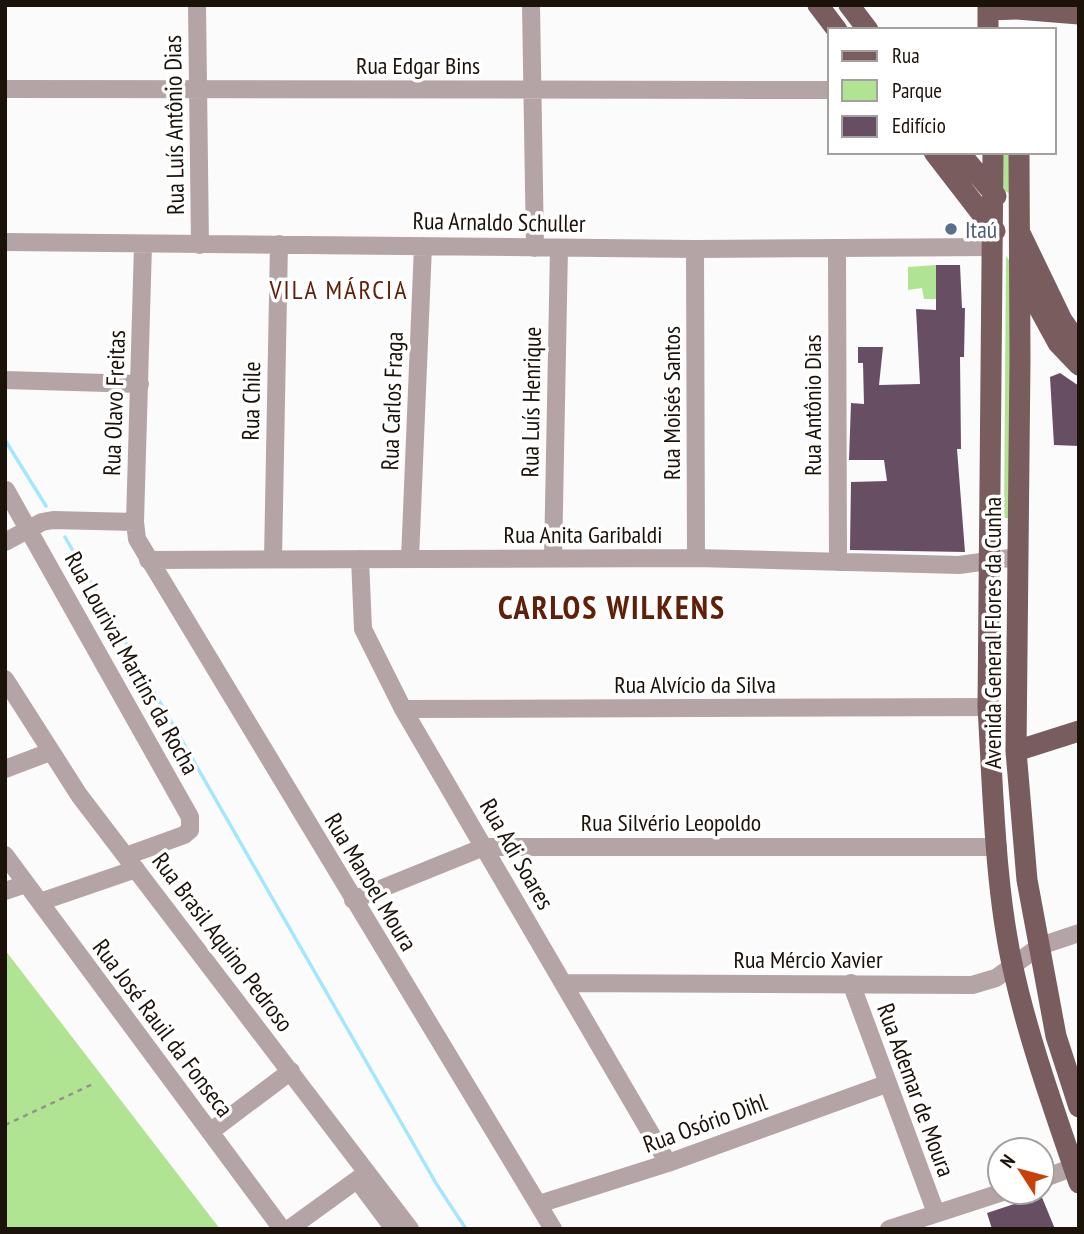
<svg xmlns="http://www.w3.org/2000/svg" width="1084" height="1234" font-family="'PT Sans Narrow',sans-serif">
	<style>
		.green { fill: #b0e392 }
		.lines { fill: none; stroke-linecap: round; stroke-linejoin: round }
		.stream { stroke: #a3e7fd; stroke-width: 3.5 }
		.building { fill: #674e62 }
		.path { stroke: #96928e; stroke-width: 2.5; stroke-dasharray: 5 5; stroke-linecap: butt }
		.minor { stroke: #b5a4a5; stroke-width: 18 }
		.major { stroke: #795c5e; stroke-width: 21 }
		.service-dot { fill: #5c6f8a; stroke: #fff; stroke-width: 2.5 }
		.labels { text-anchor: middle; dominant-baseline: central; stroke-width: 7; stroke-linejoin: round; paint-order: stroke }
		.street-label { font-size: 24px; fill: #1b1209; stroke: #fff }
		.service-label { font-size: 24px; fill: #4e5e75; stroke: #fff; text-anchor: start }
		.neighbourhood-label { font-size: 26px; letter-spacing: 2px; fill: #601f08; stroke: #fff }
		.district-label { font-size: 32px; font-weight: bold; letter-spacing: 2px; fill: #601f08; stroke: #fff }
	</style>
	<rect width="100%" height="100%" fill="#fbfbfb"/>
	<path class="green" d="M1003 152H1011L1012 195 1003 190Z
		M1006 256 1014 267 1012 518H1004Z
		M936 265V299H924L922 288 908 290V267Z
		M5 950 220 1229H5Z"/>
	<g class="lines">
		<path class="stream" d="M5 440 46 506
			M65 537 437 1185 466 1229"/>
	</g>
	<path class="building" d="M936 265H960L962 308H965L964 357H960L961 449H957L965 552 850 550 851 482 887 481 884 460H849L851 403 864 404 863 363H858V347H883L879 385 920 384 916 309 936 310Z
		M1060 373 1079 386V446L1054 445 1050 377Z
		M1041 1195 1055 1229H992L987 1213Z"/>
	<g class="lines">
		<path class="path" d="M5 1125 93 1084"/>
		<path class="minor" d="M197 5 200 245
			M531 5 535 248
			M5 89 830 90
			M5 242 695 249 991 247
			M143 245 135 522 137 539 553 1229
			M695 249 696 558
			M837 249 838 562
			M5 380 140 384
			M6 490 190 817V830L184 835 126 856
			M5 542 42 522 53 520 135 522
			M553 558 559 248
			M273 559 279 244
			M360 559 363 629 403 709 668 1163
			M410 559 423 246
			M148 560 696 558 959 565 1018 557
			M5 679 79 795 410 1229
			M403 709 988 707
			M5 769 50 752
			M5 855 282 1229
			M5 891 26 884
			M353 900 484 847H998
			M40 902 136 869
			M564 983 972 985 996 978 1040 946 1079 933
			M851 983 936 1213
			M210 1132 291 1071
			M1042 1179 1079 1165
			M359 1182 394 1229
			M539 1204 668 1163 886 1084
			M289 1229 358 1179
			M889 1229 1003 1192"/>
		<path class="major" d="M818 5 837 30
			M849 5 868 30
			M988 5V30
			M988 10 1017 9 1079 14
			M934 152 995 231
			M959 152 996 196
			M993 152 988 707C993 790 995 889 1013 968 1029 1041 1055 1112 1079 1183
			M1019 152 1020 359 1016 751 1027 880 1056 1036 1079 1107
			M1021 235 1062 320 1079 344
			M1022 277 1058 343 1079 365
			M1016 751 1079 731"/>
	</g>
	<circle class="service-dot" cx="951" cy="229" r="7"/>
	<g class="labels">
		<g class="street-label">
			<text x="418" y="65">Rua Edgar Bins</text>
			<text transform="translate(174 125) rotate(-91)">Rua Luís Antônio Dias</text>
			<text transform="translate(499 222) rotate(1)">Rua Arnaldo Schuller</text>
			<text transform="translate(251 401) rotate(-89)">Rua Chile</text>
			<text transform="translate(392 401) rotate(-88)">Rua Carlos Fraga</text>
			<text transform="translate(531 402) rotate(-89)">Rua Luís Henrique</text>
			<text transform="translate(114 403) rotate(-88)">Rua Olavo Freitas</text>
			<text transform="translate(671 403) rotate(-90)">Rua Moisés Santos</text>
			<text transform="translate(812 405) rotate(-90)">Rua Antônio Dias</text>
			<text x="583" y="534">Rua Anita Garibaldi</text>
			<text transform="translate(992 633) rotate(-90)">Avenida General Flores da Cunha</text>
			<text transform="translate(132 663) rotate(61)">Rua Lourival Martins da Rocha</text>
			<text x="695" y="684">Rua Alvício da Silva</text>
			<text x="671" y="822">Rua Silvério Leopoldo</text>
			<text transform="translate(517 854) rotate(60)">Rua Adi Soares</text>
			<text transform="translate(371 882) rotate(59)">Rua Manoel Moura</text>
			<text transform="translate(223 942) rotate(53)">Rua Brasil Aquino Pedroso</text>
			<text x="808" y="959">Rua Mércio Xavier</text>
			<text transform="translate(163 1028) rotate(53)">Rua José Rauil da Fonseca</text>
			<text transform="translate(916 1090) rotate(70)">Rua Ademar de Moura</text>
			<text transform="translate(705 1123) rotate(-20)">Rua Osório Dihl</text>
		</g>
		<g class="service-label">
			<text x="965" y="229">Itaú</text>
		</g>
		<g class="neighbourhood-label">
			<text x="339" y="289">VILA MÁRCIA</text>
		</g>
		<g class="district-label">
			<text x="612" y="607">CARLOS WILKENS</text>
		</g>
	</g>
	<rect width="1084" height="1234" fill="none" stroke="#1b1209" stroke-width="14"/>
	<rect x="828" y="28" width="228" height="126" fill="#ffffff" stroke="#a4a09d" stroke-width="2"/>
	<rect x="842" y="51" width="35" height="10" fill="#795c5e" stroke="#a4a09d" stroke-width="2"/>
	<text x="892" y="63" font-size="21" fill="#1b1209">Rua</text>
	<rect x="842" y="80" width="35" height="21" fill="#b0e392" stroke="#a4a09d" stroke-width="2"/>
	<text x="892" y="98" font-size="21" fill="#1b1209">Parque</text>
	<rect x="842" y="116" width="35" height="21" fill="#674e62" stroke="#a4a09d" stroke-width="2"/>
	<text x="892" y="133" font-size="21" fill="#1b1209">Edifício</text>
	<g transform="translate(1021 1171) rotate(306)"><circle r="33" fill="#ffffff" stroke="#a4a09d" stroke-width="2"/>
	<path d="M0-5L12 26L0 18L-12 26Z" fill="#c8410b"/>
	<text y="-10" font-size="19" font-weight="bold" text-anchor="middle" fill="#1b1209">N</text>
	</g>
</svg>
